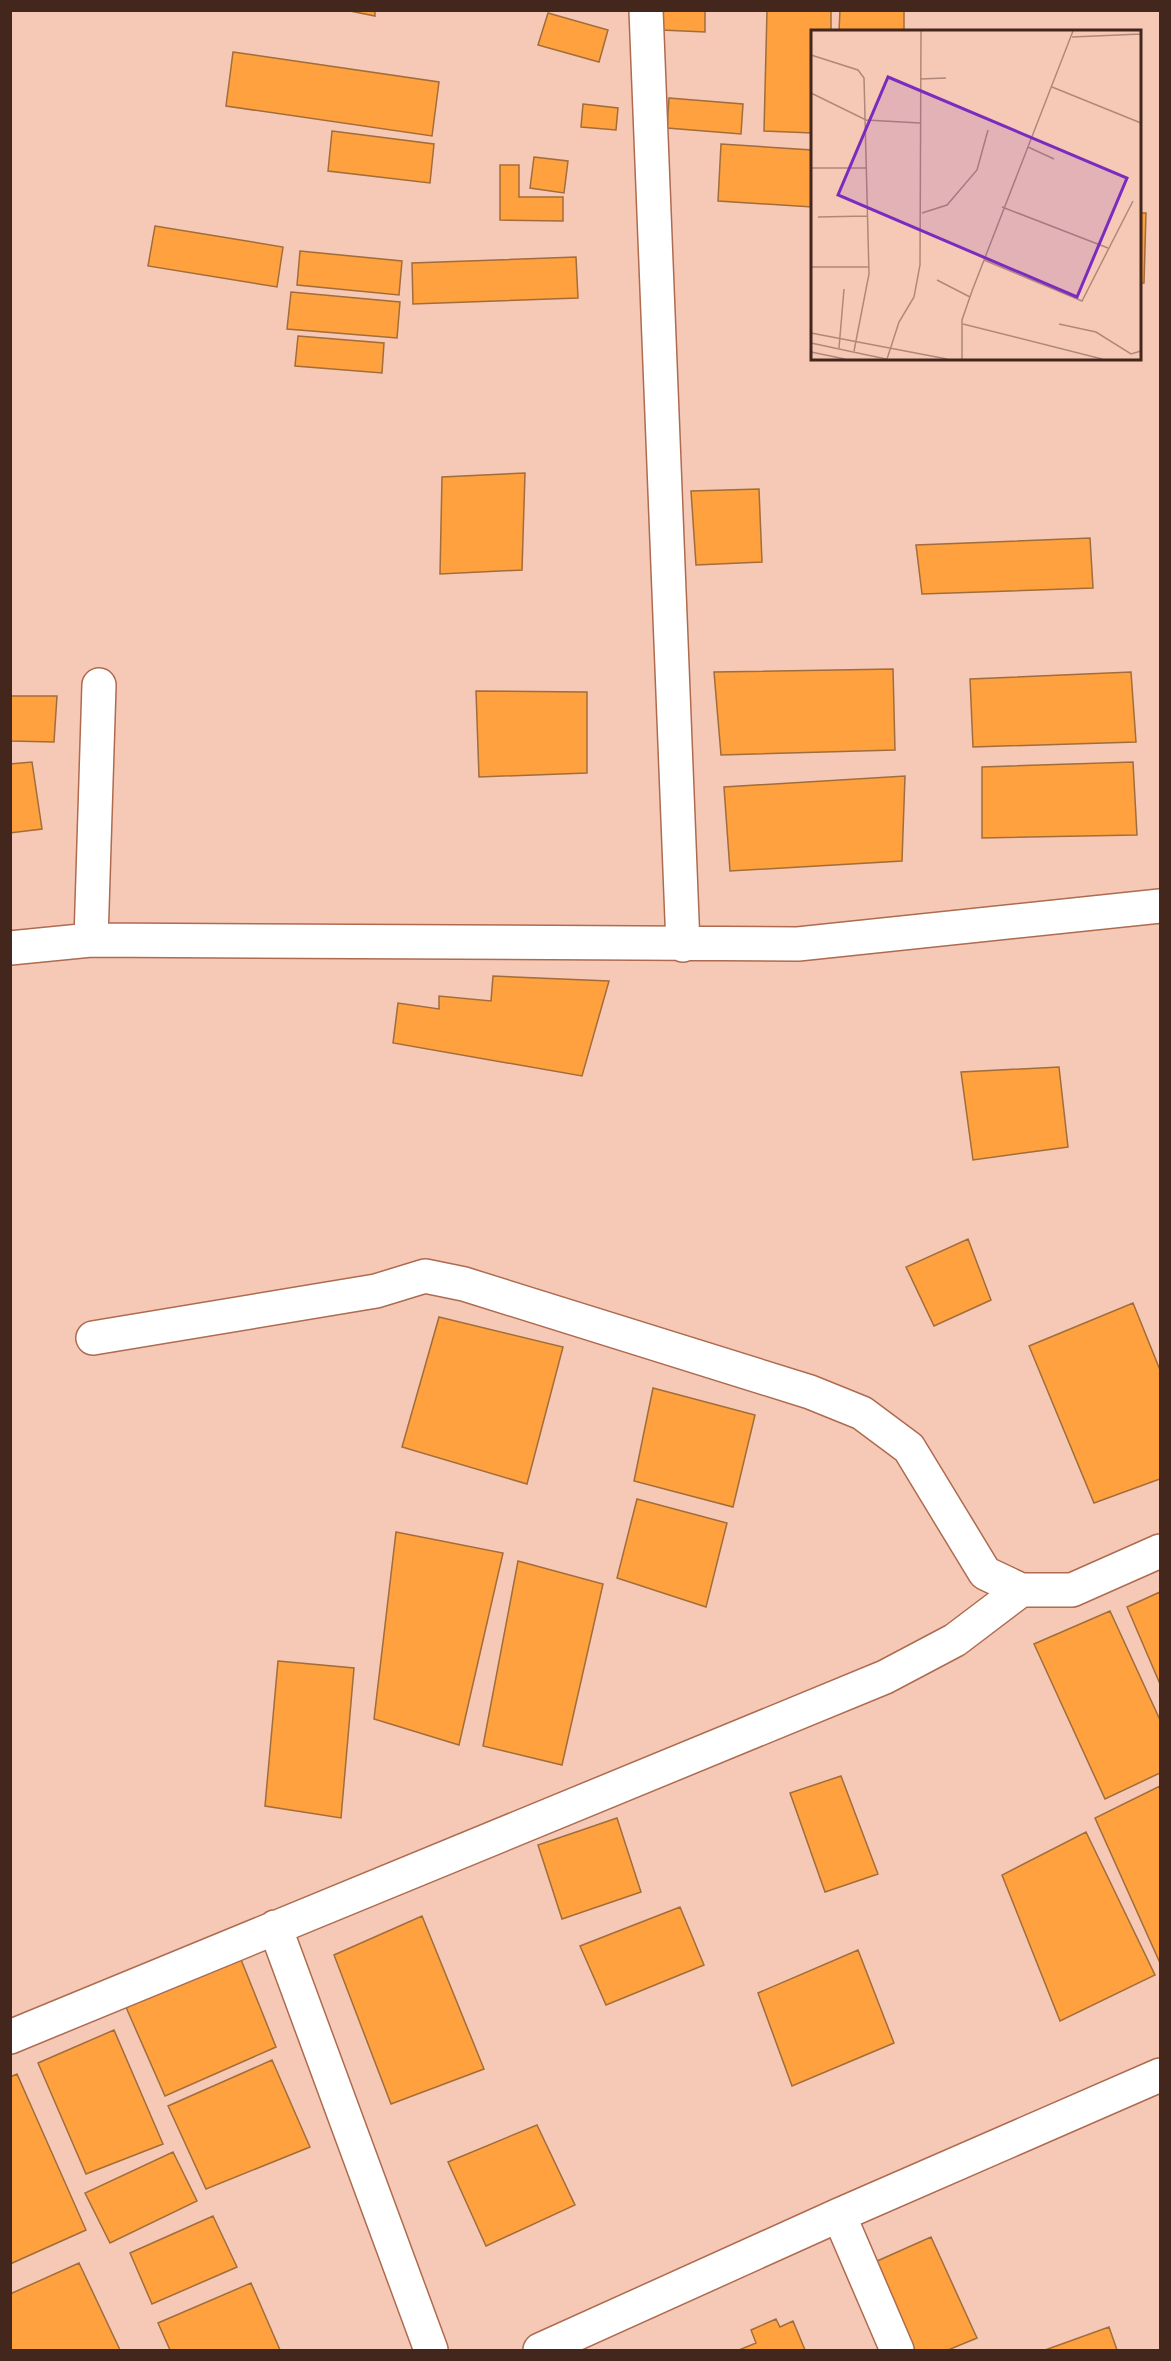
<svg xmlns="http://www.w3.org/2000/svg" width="1171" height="2361" font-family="'Archivo Narrow',sans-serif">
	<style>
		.building { fill: #fea13e; stroke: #a26d3a; stroke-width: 1.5 }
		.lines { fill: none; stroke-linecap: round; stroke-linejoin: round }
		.minor-casing { stroke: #ae6b4f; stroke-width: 36 }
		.minor { stroke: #fff; stroke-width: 33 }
		.inset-road { fill: none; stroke: #af8879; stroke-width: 1.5 }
		.view { fill: #7b2cbf; fill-opacity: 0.15; stroke: #7b2cbf; stroke-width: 3 }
		.inset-edge { fill: none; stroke: #44271c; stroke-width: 3 }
	</style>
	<rect width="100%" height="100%" fill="#f6c9b7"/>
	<path class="building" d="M345 10H375V16Z
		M661 10H705V32L661 30Z
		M767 10H831V32H812V133L764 131Z
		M840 10H904V32H839Z
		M548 13 608 30 599 62 538 45Z
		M233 52 439 82 432 136 226 106Z
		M669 98 743 104 741 134 667 128Z
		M583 104 618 108 616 130 581 127Z
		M332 131 434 144 430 183 328 171Z
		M721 144 812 150V207L718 201Z
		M534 157 568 161 564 193 530 188Z
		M500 165H519V197H563V221L500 220Z
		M1140 213H1146L1144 283H1140Z
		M155 226 283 247 277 287 148 266Z
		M300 251 402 261 399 295 297 285Z
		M576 257 578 298 413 304 412 263Z
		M291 292 400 302 397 338 287 329Z
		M298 336 384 343 382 373 295 366Z
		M525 473 522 570 440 574 442 477Z
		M759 489 762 562 696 565 691 491Z
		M1090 538 1093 588 922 594 916 545Z
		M893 669 895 750 721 755 714 672Z
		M1131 672 1136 742 973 747 970 679Z
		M476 691 587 692V773L479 777Z
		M10 696H57L54 742 10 741Z
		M32 762 42 829 10 833V764Z
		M1133 762 1137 835 982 838V767Z
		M905 776 902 861 730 871 724 787Z
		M493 976 609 981 582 1076 393 1043 398 1003 439 1009V996L491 1001Z
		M1059 1067 1068 1147 973 1160 961 1072Z
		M968 1239 991 1300 934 1326 906 1267Z
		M1133 1303 1160 1370V1479L1094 1503 1029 1346Z
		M439 1317 563 1347 527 1484 402 1447Z
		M653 1388 755 1415 733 1507 634 1481Z
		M637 1499 727 1523 706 1607 617 1578Z
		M396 1532 503 1553 459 1745 374 1719Z
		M518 1561 603 1584 562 1765 483 1746Z
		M1160 1592V1684L1127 1607Z
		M1110 1611 1160 1720V1773L1105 1799 1034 1644Z
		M278 1661 354 1668 341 1818 265 1806Z
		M841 1776 878 1874 825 1892 790 1793Z
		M1160 1786V1963L1095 1818Z
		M617 1818 641 1892 562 1919 538 1845Z
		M1086 1832 1155 1975 1060 2021 1002 1875Z
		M680 1907 704 1965 606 2005 580 1946Z
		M422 1916 484 2069 391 2104 334 1955Z
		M858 1950 894 2043 792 2086 758 1993Z
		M240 1957 276 2047 165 2096 125 2005Z
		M114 2030 163 2144 86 2174 38 2063Z
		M272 2060 310 2147 206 2189 168 2106Z
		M17 2074 86 2230 10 2264V2077Z
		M537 2125 575 2205 486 2246 448 2162Z
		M173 2152 197 2201 110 2243 85 2193Z
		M213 2216 237 2267 152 2304 130 2253Z
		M931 2237 977 2338 948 2350H915L875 2262Z
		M79 2263 120 2350H10V2294Z
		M251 2283 280 2350H170L158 2323Z
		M776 2319 780 2327 793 2321 805 2350H739L756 2343 751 2330Z
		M1109 2327 1117 2350H1045Z"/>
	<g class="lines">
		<defs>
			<path id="minor" d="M646 10 683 945
				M91 940 99 685
				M10 948 91 940 798 944 1160 906
				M93 1338 376 1291 425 1276 464 1284 810 1392 862 1413 909 1448 985 1573 1021 1590H1072L1160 1551
				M275 1927 431 2350
				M10 2037 885 1677 955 1640 1021 1590
				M839 2215 897 2350
				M540 2350 839 2215 1160 2075"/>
		</defs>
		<use href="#minor" class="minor-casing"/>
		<use href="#minor" class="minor"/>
	</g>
	<g transform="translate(811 30)">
		<rect width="330" height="330" fill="#f6c9b7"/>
		<path class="inset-road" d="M330 2V33M261 7 330 4M0 25 47 40 53 48 58 244 43 321M109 49 135 48M241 57 330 93M0 63 55 90 109 93M217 117 243 129M0 138H56M191 177 297 218M111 183 136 175 166 140 177 100M7 187 56 186M173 230 271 271 322 171M0 237H58M126 250 159 267M152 294 291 329M248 294 285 302 320 324 330 321M0 303 136 329M0 313 75 329M28 318 33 259M0 322 34 329M76 329 88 292 103 267 109 235 110 1M151 329V290L161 261 262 1"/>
		<path class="view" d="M77 47 316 148 266 267 27 165Z"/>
		<rect width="330" height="330" class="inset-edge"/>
	</g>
	<rect width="1171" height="2361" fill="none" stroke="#44271c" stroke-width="24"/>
</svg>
